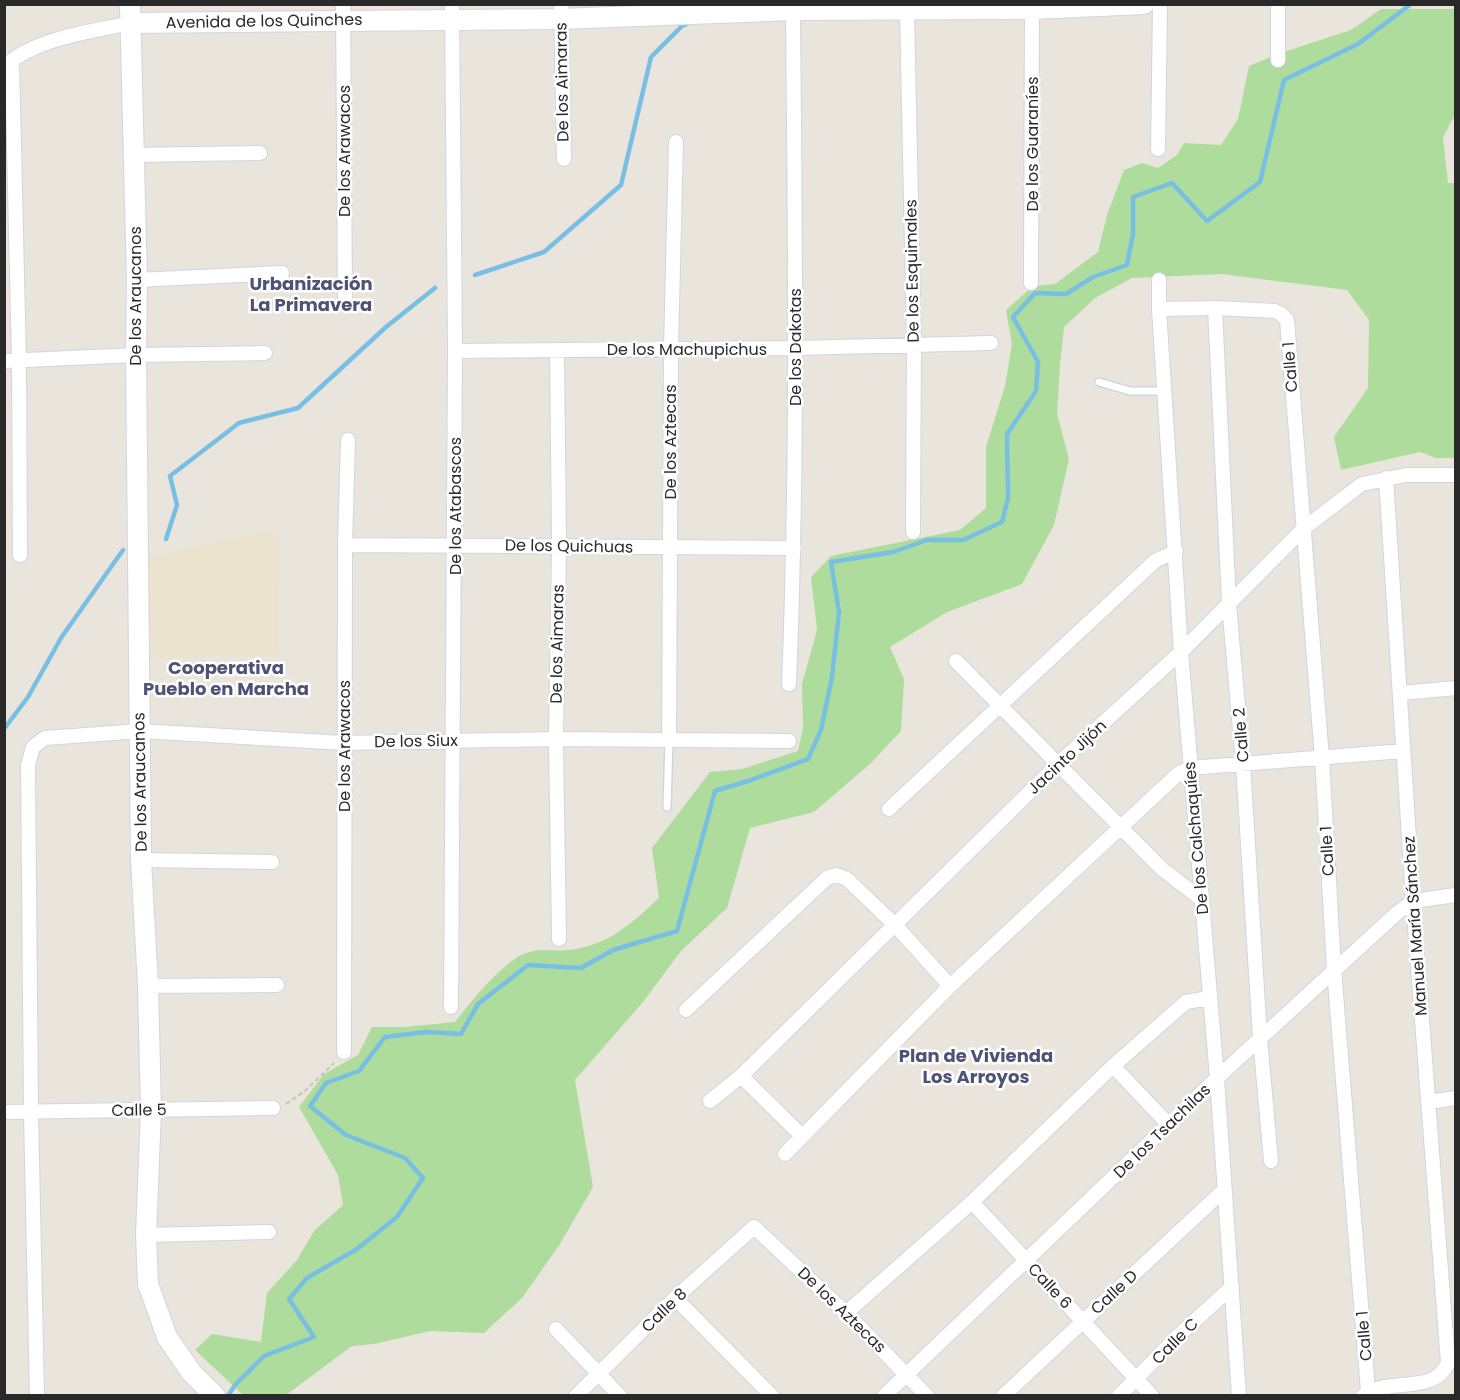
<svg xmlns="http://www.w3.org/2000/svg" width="1460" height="1400" font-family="Poppins,sans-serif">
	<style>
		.education { fill: #eae3cd }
		.green { fill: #aedc9d }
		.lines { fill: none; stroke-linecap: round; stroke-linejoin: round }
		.stream { stroke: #78bfe3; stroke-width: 4.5 }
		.lane-casing { stroke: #d2d4e1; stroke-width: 10 }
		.street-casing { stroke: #d2d4e1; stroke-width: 16 }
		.secondary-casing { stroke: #d2d4e1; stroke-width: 22 }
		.path { stroke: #c3c3c3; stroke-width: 2; stroke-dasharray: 4.5 3; stroke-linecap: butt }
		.lane { stroke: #fff; stroke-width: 7 }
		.street { stroke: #fff; stroke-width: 14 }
		.secondary { stroke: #fff; stroke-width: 20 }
		.labels { text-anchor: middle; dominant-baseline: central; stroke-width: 5; stroke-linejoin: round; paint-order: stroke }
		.street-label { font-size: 16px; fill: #292929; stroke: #fff }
		.neighbourhood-label { font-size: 18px; font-weight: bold; fill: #4e5276; stroke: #fff }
	</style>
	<rect width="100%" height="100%" fill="#eae5dc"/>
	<path class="education" d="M275 528 279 655 149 659 146 558Z"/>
	<path class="green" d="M1381 9H1455V115L1443 137 1448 183H1456L1455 458H1436L1420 452 1341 470 1334 437 1368 388 1369 320 1347 290 1222 274 1132 278 1095 298 1064 327 1060 365 1057 414 1069 459 1054 525 1022 584 947 612 890 647 904 679 901 731 871 763 814 812 750 828 727 908 681 951 643 1002 575 1080 593 1187 560 1244 522 1298 484 1333 430 1331 374 1344 352 1346 286 1395H243L195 1350 212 1334 261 1342 267 1293 297 1260 314 1231 343 1205 338 1175 299 1107 324 1074 358 1055 372 1027H404L455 1022C473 999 492 975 516 958 533 946 550 952 569 950 609 945 631 924 659 898L652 848 710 772 742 769 798 751 803 728 802 684 817 630 811 577 831 556 960 530 986 508V447L1005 386 1012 344 1006 310 1033 286 1055 284 1098 252 1107 215 1124 170 1142 163 1158 168 1177 155 1184 143 1221 145 1238 119 1249 66 1275 55 1351 30Z"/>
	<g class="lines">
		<path class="stream" d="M475 275 544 252 621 185 651 57 682 26 689 23
			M166 539 177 505 170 476 239 423 298 408 386 327 435 288
			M4 729 28 697 61 638 123 550
			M228 1396 235 1385 264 1356 314 1337 289 1299 307 1278 357 1249 397 1217 423 1178 405 1158 346 1135 310 1106 326 1083 359 1071 385 1037 426 1032 461 1034 478 1004 528 965 581 968 613 950 677 931 715 791 751 780 808 759 821 730 832 677 839 612 831 562 893 552 927 540H963L1002 522 1008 498 1007 434 1036 391 1038 362 1013 317 1035 293 1066 294 1093 277 1127 265 1133 234V197L1172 183 1207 221 1260 182 1284 80 1358 44 1411 4"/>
		<defs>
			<path id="lane" d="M1099 382 1130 391H1164
				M667 807 669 741"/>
			<path id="street" d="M343 4 345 297
				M561 4 564 159
				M907 11 914 345 913 532
				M12 60 19 360 20 555
				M1278 60V4
				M6 65C37 38 91 32 130 23
				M1158 149 1160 4
				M133 155 260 153
				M137 280 282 273
				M1159 280V309L1181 652 1217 1078 1239 1396
				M1031 283 1032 4
				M1215 308 1229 604 1243 764 1260 1038 1271 1161
				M1159 309 1215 308 1275 311 1281 314 1287 320 1322 758 1334 969 1368 1391
				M557 350 559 545 556 739 559 939
				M455 351 796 348 991 343
				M4 361 136 355 265 353
				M345 545 794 548
				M956 661 1162 869 1200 898
				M789 684C798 459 795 235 793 10
				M1401 693 1456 688
				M669 741 671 349 676 142
				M889 809 1155 561 1176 551
				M141 860 272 862
				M148 986 277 985
				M451 1007 455 351 452 4
				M686 1010 827 878 836 875 847 879 895 925 950 986
				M344 1052 345 545 348 440
				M1113 1066 1169 1125
				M741 1076 802 1136
				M710 1101 741 1076 1058 764 1181 652 1303 529 1362 484 1406 475H1456
				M1428 1102 1456 1098
				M4 1112 273 1108
				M785 1154 950 986 1179 773 1190 768 1403 751
				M972 1202 1152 1396
				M146 1235 269 1232
				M675 1298 772 1396
				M846 1313 972 1202 1113 1066 1186 1002 1209 998
				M556 1329 620 1396
				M37 1396 31 1112 28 765 33 747 45 738 140 731 344 743 556 739 789 741
				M576 1396 675 1298 754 1227 846 1313 927 1396
				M884 1396 1217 1078 1397 913 1413 901 1456 895
				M1003 1396 1225 1189
				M1119 1396 1180 1334 1232 1287
				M1363 1396C1387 1376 1434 1396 1448 1363L1413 901 1386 478"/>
			<path id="secondary" d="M130 4 137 280 136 355 141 860 148 986 151 1110 146 1235 148 1284 167 1337 191 1372 215 1396
				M130 23 560 19 793 10 1032 9 1144 4"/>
		</defs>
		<use href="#lane" class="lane-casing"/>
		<use href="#street" class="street-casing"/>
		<use href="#secondary" class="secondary-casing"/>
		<path class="path" d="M286 1104 306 1090 334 1063"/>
		<use href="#lane" class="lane"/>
		<use href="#street" class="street"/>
		<use href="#secondary" class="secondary"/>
	</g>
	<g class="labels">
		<g class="street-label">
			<text transform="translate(264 21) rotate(-1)">Avenida de los Quinches</text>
			<text transform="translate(562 82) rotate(-91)">De los Aimaras</text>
			<text transform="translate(1032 144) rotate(-90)">De los Guaraníes</text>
			<text transform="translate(344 151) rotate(-90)">De los Arawacos</text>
			<text transform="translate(912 271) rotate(-91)">De los Esquimales</text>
			<text transform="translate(135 296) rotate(-90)">De los Araucanos</text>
			<text transform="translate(795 347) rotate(-90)">De los Dakotas</text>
			<text x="687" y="349">De los Machupichus</text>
			<text transform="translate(1290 367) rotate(-94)">Calle 1</text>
			<text transform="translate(670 442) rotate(-90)">De los Aztecas</text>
			<text transform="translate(455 506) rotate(-90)">De los Atabascos</text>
			<text transform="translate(569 546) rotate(1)">De los Quichuas</text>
			<text transform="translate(557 644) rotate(-89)">De los Aimaras</text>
			<text transform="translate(1241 735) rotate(-95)">Calle 2</text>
			<text transform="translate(416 741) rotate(-1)">De los Siux</text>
			<text transform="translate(344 746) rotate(-90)">De los Arawacos</text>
			<text transform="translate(1067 757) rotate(-43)">Jacinto Jijón</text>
			<text transform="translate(140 782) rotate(-91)">De los Araucanos</text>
			<text transform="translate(1196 838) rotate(-95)">De los Calchaquíes</text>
			<text transform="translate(1327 851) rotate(-93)">Calle 1</text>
			<text transform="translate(1415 926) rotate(-94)">Manuel María Sánchez</text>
			<text transform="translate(139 1110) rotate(-1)">Calle 5</text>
			<text transform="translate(1162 1131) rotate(-44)">De los Tsachilas</text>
			<text transform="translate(1050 1286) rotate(47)">Calle 6</text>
			<text transform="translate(1114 1292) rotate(-43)">Calle D</text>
			<text transform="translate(664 1310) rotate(-44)">Calle 8</text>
			<text transform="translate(842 1310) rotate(44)">De los Aztecas</text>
			<text transform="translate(1364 1336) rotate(-95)">Calle 1</text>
			<text transform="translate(1175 1341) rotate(-45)">Calle C</text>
		</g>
		<g class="neighbourhood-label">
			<text x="311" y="283">Urbanización<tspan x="311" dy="21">La Primavera</tspan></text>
			<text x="226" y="667">Cooperativa<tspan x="226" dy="21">Pueblo en Marcha</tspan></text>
			<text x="976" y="1055">Plan de Vivienda<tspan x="976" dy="21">Los Arroyos</tspan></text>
		</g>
	</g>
	<rect width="1460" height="1400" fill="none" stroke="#292929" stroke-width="12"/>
</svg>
